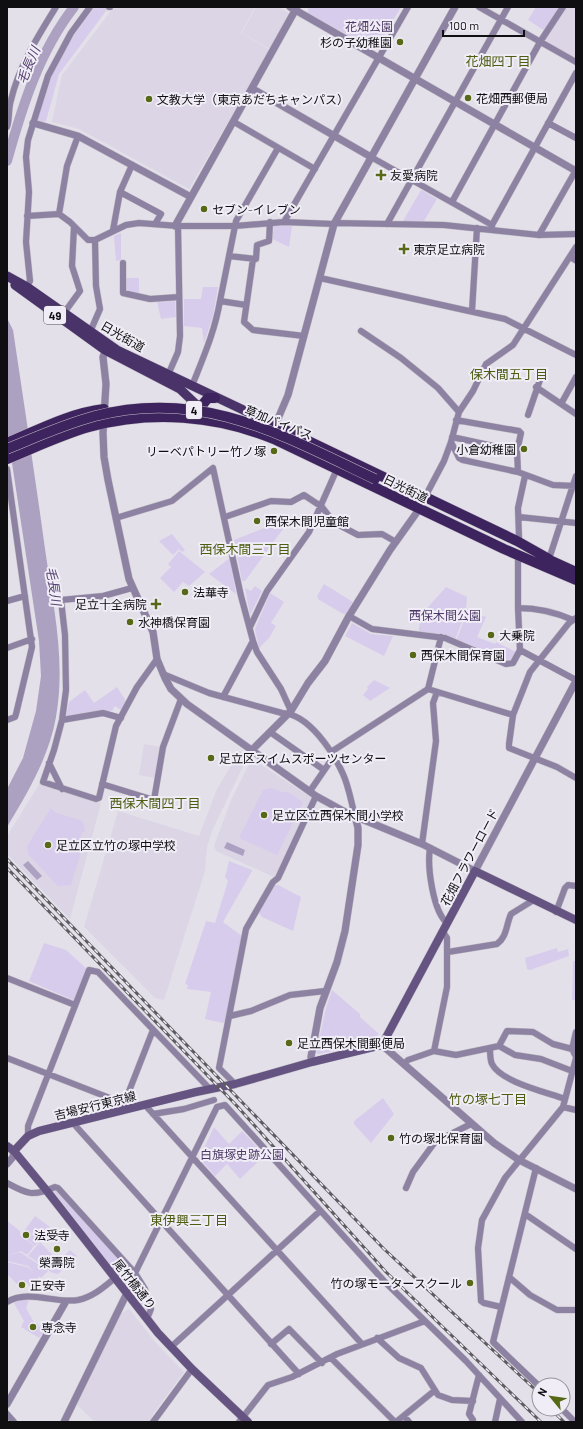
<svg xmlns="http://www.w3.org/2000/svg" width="583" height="1429" font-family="Barlow,'Noto Sans JP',sans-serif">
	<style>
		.built { fill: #dbd5e5 }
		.green { fill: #d8cced }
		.water { fill: #ada1c2 }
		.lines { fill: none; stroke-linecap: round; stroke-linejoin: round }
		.river { stroke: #ada1c2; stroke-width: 10 }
		.minor-casing { stroke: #c1bec6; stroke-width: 7 }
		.tertiary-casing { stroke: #c1bec6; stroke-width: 8 }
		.secondary-casing { stroke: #c1bec6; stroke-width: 9 }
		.primary-casing { stroke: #c1bec6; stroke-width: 10 }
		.trunk-casing { stroke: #c1bec6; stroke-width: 11 }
		.minor { stroke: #8d82a2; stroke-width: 6 }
		.tertiary { stroke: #8d82a2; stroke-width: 7 }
		.secondary { stroke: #655481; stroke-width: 8 }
		.primary { stroke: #4a3369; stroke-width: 9 }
		.trunk { stroke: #3e245e; stroke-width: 10 }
		.rail-casing { stroke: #5e5c61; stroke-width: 3 }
		.rail { stroke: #f0edf6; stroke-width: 1.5; stroke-dasharray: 4.5; stroke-linecap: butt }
		.trunk-bridge-casing { stroke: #c1bec6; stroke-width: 11; stroke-linecap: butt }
		.trunk-bridge { stroke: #3e245e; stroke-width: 10 }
		.poi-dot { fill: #576916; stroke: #f0edf6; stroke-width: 1.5 }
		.labels { text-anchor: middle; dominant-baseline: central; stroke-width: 4; stroke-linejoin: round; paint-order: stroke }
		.shield { fill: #f0edf6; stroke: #525156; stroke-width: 1 }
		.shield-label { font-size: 11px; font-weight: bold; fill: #0f0e11 }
		.park-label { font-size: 12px; fill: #4c3967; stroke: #f0edf6 }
		.poi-label { font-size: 12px; fill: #0f0e11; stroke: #f0edf6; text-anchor: start }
		.street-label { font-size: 12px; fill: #0f0e11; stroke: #f0edf6 }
		.neighbourhood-label { font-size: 13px; fill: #4d5d11; stroke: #f0edf6 }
		.water-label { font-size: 13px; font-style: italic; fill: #544170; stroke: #f0edf6 }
	</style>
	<rect width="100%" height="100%" fill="#e3e0e9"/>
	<path class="built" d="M114 7H255L241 33 270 50 189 189 79 129 52 122 62 75Z
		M256 7H278L289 13 270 49 242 33Z
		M566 7H576V59L546 42V39Z
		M144 744 160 747 155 778 139 775Z
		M240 751 247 758 212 831 207 847 205 871 164 1000 155 998 84 927 118 811 199 836 217 789Z
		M251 760 257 762 310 797 311 800 276 875 274 877 216 851 214 846 231 800Z
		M40 783 101 803 70 919 7 854V836Z
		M129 1309 156 1343 184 1372 153 1414 150 1422H95L77 1405 120 1314Z"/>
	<path class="green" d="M94 7H109L59 74 46 121 43 122 37 120C42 105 45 90 51 76 62 51 78 29 94 7Z
		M308 7H401L375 50 308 13Z
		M536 7H555L558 9 545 31 528 20Z
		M421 190 437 199 424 221H403Z
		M283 225 292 226 289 247 272 239 274 226Z
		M121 233V260L116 261 114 236Z
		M125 278H139V295L125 290Z
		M203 287H218L213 316 204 343 202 328 184 326V299H201Z
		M175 301 176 317 161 319 157 302Z
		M274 524 276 528 286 525 245 581H242L234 540Z
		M172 534 185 550 182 552 179 549 173 555 159 541Z
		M179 551 205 572 189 586 183 582 174 592 160 578 171 567 168 564Z
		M230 558 236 594 209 574Z
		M324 584 353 602 346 614H343L318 599 317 596Z
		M255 586 262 591 250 615 245 588 251 591Z
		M446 587 467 597 466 611 455 640 442 634 419 632C418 614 435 600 446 587Z
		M270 593 284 602 271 623 276 626 269 638 259 648 255 629Z
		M470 611 486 617 477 637 495 644 496 642 516 652 512 660 506 661 456 641 467 613Z
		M352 623 371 634 393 636 384 656 345 636Z
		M374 680 390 688 370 701 363 695 368 689 367 687Z
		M117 687 126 701 121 710 115 706 112 711H94L66 716 69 702 85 690 94 703Z
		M271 788 285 793 286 791 303 802 277 855 239 838 263 790Z
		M51 808 56 813 83 821 85 831 81 834 79 847 82 849 71 885 58 886 28 854 27 846Z
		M229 861 252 870V871L223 922 242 936 225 1021 223 1023 205 1019 211 992 187 989 188 985 185 984 206 921 215 923 228 881 225 877Z
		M275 885H278L301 897 293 931 262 917 259 913Z
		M44 943 66 950 87 969 76 998 73 1000 29 981Z
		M557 948 558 952 568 949 569 956 530 970 527 969 525 958Z
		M573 961H576V1000H572Z
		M332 990 360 1014V1017L379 1034 373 1039 355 1043 350 1047 319 1054 316 1053 326 1008Z
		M383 1098 394 1114 371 1143 354 1124V1121Z
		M214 1127 229 1144 242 1131 265 1155 240 1179 227 1164 215 1176 199 1158Z
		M55 1190 128 1269 121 1279 54 1192Z
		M35 1216 50 1227 35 1246 21 1235Z
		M7 1221 20 1231V1235L34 1246 27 1255 21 1251 7 1256Z
		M40 1242 58 1261 70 1250 77 1256 58 1274C47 1273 38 1261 28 1256Z
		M20 1252 48 1271 41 1278 39 1276 35 1291 26 1282 20 1287 7 1274V1262L27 1267 33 1271 28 1266 7 1261V1256Z
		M140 1286 142 1288 148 1310H146L136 1298Z
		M20 1300H29L26 1308 35 1324 37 1323 43 1332 39 1338 21 1327 24 1321 14 1303Z"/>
	<path class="water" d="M7 318 13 330C24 403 35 476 45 549 53 605 66 660 56 717 49 757 28 792 7 827V789L23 758 36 711 41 676 39 641 7 430Z
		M227 842 245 850 243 856 224 848Z
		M28 861 42 876 37 880 23 865Z"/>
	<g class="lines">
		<path class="river" d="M7 161C22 107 39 52 74 7"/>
		<defs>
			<path id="minor" d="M109 7H110
				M479 7 576 62
				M234 122 315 169
				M548 123 576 138
				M7 127C10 118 8 109 11 100 19 66 38 36 56 7
				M371 157 492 225
				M120 192 161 214 155 224
				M452 202 540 42 563 7
				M59 214 67 166 78 136
				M27 216 59 214 70 222 88 240H95L126 225 139 223 178 226H235L284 222 334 224
				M284 222 408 7
				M335 223 444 225 539 235 576 234
				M387 224 508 7
				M113 230 120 192 132 165
				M492 230V225L576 73
				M539 235 576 170
				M229 256 256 259 257 245 269 241 270 222
				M253 259 244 322 253 330 304 336
				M123 263V293L150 299 179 297
				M320 278 505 319 576 355
				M27 287 30 281 26 242 29 192 26 157 28 140 48 76 71 33 90 7
				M246 305 220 301 236 221 278 148
				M472 311 477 228
				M64 313 80 291 72 266 74 227
				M361 331 401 358 438 388 459 412
				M90 332 100 309 96 286 95 240
				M168 375 178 352 180 336 178 226
				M192 386C203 358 215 331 220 301
				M536 387 576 414
				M561 404 576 377
				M528 415 542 374
				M456 420 519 431 521 433 517 451
				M452 437 517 451 518 472
				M451 442 459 458 463 460 518 472 553 485 576 486
				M7 469 32 647 16 714 15 717 7 720
				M425 497 444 461 451 442 459 412 473 391 486 364 513 345 576 247
				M225 517 271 501 291 502 304 495 322 507 332 520 339 525 358 535 382 534 396 542
				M519 517 576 523
				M116 518 172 501 213 468 241 596 253 641 257 652 281 689 291 711
				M517 541 519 537 518 508 525 476
				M549 559 576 476
				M132 588 103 596 61 600 65 635 66 690 62 720 54 750 43 782 96 799 99 798 116 726 137 687 157 659
				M7 601 25 596
				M518 608V555
				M349 616 372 629 445 638 506 664 513 663 520 650 518 608C538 608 555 612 573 620
				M576 618 569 623 530 672 513 715 509 744V748L557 767 576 778
				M250 627 267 591 309 532 337 469
				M441 637 428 689 513 715
				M7 648 32 639
				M520 650 576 680
				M163 674 209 693 282 713C309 714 333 752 343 774 349 787 351 802 355 816
				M223 697 253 641
				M62 720 103 713 121 718
				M270 732 324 770
				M331 752 428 689
				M49 763 62 789
				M102 784 154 800 163 747 181 699
				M310 791 334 756
				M422 844 436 741 433 703 437 692
				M430 848C427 867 433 911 447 923
				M556 912 565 888 568 885 576 886
				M448 952 497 944C507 937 506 925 511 914L532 901
				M7 978 75 1005
				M230 1016 251 1011 290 995 325 991
				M576 1032 572 1049 576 1057
				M499 1046 507 1031 533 1032 553 1044 572 1049
				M490 1048C490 1052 490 1060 492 1064 501 1082 546 1092 565 1099
				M434 1051 447 987V938L443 932
				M7 1058 120 1102 124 1104 126 1110
				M404 1064 408 1060 434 1051 456 1055 499 1046 515 1055 541 1059 572 1071
				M232 1081 219 1068 246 929 273 882 278 878 316 796
				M124 1104 153 1030
				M145 1105 362 1344
				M563 1107 576 1110
				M153 1114 184 1109 214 1100
				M73 1123 299 1374
				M28 1136V1126L89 970 98 972 208 1087
				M536 1168 493 1342 539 1386
				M7 1183C27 1194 33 1197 55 1187L58 1188 135 1273 145 1289 151 1309 147 1319
				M406 1188 413 1172 435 1142 471 1124
				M525 1214 576 1249
				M509 1277 530 1295 557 1310H576
				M127 1293 135 1273 217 1107 225 1105 385 1282 466 1361 522 1422
				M7 1302C29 1289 55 1304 78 1300 93 1297 104 1287 115 1278
				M501 1307 484 1303 481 1301 478 1248 482 1220 505 1178 563 1107 576 1058
				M377 1338 399 1358 421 1368 438 1395 452 1400 473 1401
				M271 1344 289 1329 322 1363
				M171 1347 320 1211
				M331 1358 395 1422
				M562 1409 575 1422
				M7 1414 14 1422
				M404 1416 409 1422
				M153 1422 192 1369
				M239 1422 268 1385 292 1377 337 1354 425 1321
				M396 1422 434 1391
				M472 1422 473 1420 469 1414 479 1375
				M495 1422 500 1399"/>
			<path id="tertiary" d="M290 7 576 171
				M253 89 371 157
				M33 123 78 136 191 197
				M175 226 297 7
				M571 257 576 260
				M107 346 103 357 106 384 103 433 104 457 108 480 129 579 153 632 157 659 165 678 171 689 187 704 316 796 347 813 422 844 475 871 576 681
				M274 428 288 395 334 224 455 7
				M252 750 291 711 308 683 325 661 349 616 390 550 420 508
				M382 1045 494 1143 519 1160 576 1189
				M312 1062 311 1057 320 1008 337 962 345 931 358 845V828L355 816
				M7 1164 13 1157 14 1151
				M7 1404 65 1303
				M64 1422 127 1293"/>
			<path id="secondary" d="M7 1146 14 1151 47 1191 158 1333 192 1369 248 1422
				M14 1151 28 1136 39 1131 196 1092 235 1084 312 1062 382 1045 475 871 576 920"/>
			<path id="primary" d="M7 276 27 287 117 350 275 425
				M15 285 105 350 180 389 202 410"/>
			<path id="trunk" d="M210 416 202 410 203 404 208 398H215
				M275 425 517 541 549 559
				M7 443C38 430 70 413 104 409
				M7 459C34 448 61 435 89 427 151 410 217 415 276 440L504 549 576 580
				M543 557 576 572"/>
		</defs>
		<use href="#minor" class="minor-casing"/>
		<use href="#tertiary" class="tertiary-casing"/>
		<use href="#secondary" class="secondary-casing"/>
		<use href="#primary" class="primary-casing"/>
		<use href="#trunk" class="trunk-casing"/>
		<use href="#minor" class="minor"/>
		<use href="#tertiary" class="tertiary"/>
		<use href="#secondary" class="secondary"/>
		<use href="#primary" class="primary"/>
		<use href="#trunk" class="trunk"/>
		<defs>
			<path id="rail" d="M7 859 384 1249 539 1393
				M7 868 237 1106 386 1272 541 1422
				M551 1409 564 1422"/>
		</defs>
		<use href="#rail" class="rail-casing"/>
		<use href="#rail" class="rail"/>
		<defs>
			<path id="trunk-bridge" d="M7 449C36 437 65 424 95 416 202 388 282 435 375 479"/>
		</defs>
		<use href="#trunk-bridge" class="trunk-bridge-casing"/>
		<use href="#trunk-bridge" class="trunk-bridge"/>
	</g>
	<g class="poi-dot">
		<circle cx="400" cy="42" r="4"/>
		<circle cx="468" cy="98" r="4"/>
		<circle cx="149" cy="99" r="4"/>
		<path d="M379 169h4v4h4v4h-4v4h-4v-4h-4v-4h4z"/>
		<circle cx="204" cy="209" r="4"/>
		<path d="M402 243h4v4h4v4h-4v4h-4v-4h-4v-4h4z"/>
		<circle cx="524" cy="449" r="4"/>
		<circle cx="274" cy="451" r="4"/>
		<circle cx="257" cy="521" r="4"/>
		<circle cx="185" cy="592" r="4"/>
		<path d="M154 598h4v4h4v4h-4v4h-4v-4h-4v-4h4z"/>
		<circle cx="130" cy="622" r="4"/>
		<circle cx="491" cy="635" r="4"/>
		<circle cx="413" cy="655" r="4"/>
		<circle cx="211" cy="758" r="4"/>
		<circle cx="264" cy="815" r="4"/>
		<circle cx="48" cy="845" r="4"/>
		<circle cx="289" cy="1043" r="4"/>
		<circle cx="391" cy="1138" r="4"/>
		<circle cx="26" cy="1235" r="4"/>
		<circle cx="57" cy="1249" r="4"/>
		<circle cx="470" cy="1283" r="4"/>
		<circle cx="22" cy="1285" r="4"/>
		<circle cx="33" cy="1327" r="4"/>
	</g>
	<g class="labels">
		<g class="shield">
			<rect x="44" y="306" width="22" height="18" rx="3"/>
			<rect x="186" y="401" width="16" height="18" rx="3"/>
		</g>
		<g class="shield-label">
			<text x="55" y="315">49</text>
			<text x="194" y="410">4</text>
		</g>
		<g class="park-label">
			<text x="369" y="26">花畑公園</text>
			<text x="445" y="615">西保木間公園</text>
			<text x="242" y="1154">白旗塚史跡公園</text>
		</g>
		<g class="poi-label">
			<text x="392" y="42" text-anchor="end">杉の子幼稚園</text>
			<text x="476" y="98">花畑西郵便局</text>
			<text x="157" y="99">文教大学（東京あだちキャンパス）</text>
			<text x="390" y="175">友愛病院</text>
			<text x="212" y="209">セブン-イレブン</text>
			<text x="413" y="249">東京足立病院</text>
			<text x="516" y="449" text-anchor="end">小倉幼稚園</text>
			<text x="266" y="451" text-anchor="end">リーベパトリー竹ノ塚</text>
			<text x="265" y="521">西保木間児童館</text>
			<text x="193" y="592">法華寺</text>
			<text x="147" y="604" text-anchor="end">足立十全病院</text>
			<text x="138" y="622">水神橋保育園</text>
			<text x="499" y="635">大乗院</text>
			<text x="421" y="655">西保木間保育園</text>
			<text x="219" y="758">足立区スイムスポーツセンター</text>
			<text x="272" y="815">足立区立西保木間小学校</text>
			<text x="56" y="845">足立区立竹の塚中学校</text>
			<text x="297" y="1043">足立西保木間郵便局</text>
			<text x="399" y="1138">竹の塚北保育園</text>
			<text x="34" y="1235">法受寺</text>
			<text x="57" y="1262" text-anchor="middle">榮壽院</text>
			<text x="462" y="1283" text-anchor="end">竹の塚モータースクール</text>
			<text x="30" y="1285">正安寺</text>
			<text x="41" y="1327">専念寺</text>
		</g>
		<g class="street-label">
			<text transform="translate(123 336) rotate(30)">日光街道</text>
			<text transform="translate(279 422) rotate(22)">草加バイパス</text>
			<text transform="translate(406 488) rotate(26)">日光街道</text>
			<text transform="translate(469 857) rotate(-62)">花畑フラワーロード</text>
			<text transform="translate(95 1105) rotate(-14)">吉場安行東京線</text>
			<text transform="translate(135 1284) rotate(52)">尾竹橋通り</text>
		</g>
		<g class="neighbourhood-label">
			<text x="498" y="61">花畑四丁目</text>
			<text x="509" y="374">保木間五丁目</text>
			<text x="245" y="549">西保木間三丁目</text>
			<text x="155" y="803">西保木間四丁目</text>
			<text x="488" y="1099">竹の塚七丁目</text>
			<text x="189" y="1220">東伊興三丁目</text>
		</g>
		<g class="water-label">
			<text transform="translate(28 65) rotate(-67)">毛長川</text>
			<text transform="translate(54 586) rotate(82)">毛長川</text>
		</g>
	</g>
	<rect width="583" height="1429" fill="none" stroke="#0f0e11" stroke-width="16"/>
	<g transform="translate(551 1397) rotate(299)"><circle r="19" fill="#f0edf6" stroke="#96949a"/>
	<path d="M0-3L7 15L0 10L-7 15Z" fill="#576916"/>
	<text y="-6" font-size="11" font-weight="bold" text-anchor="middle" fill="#0f0e11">N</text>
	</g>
	<path d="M443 30v6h81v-6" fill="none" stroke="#0f0e11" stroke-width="2"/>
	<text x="449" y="30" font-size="12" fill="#0f0e11" stroke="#f0edf6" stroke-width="3" paint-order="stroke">100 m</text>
</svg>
